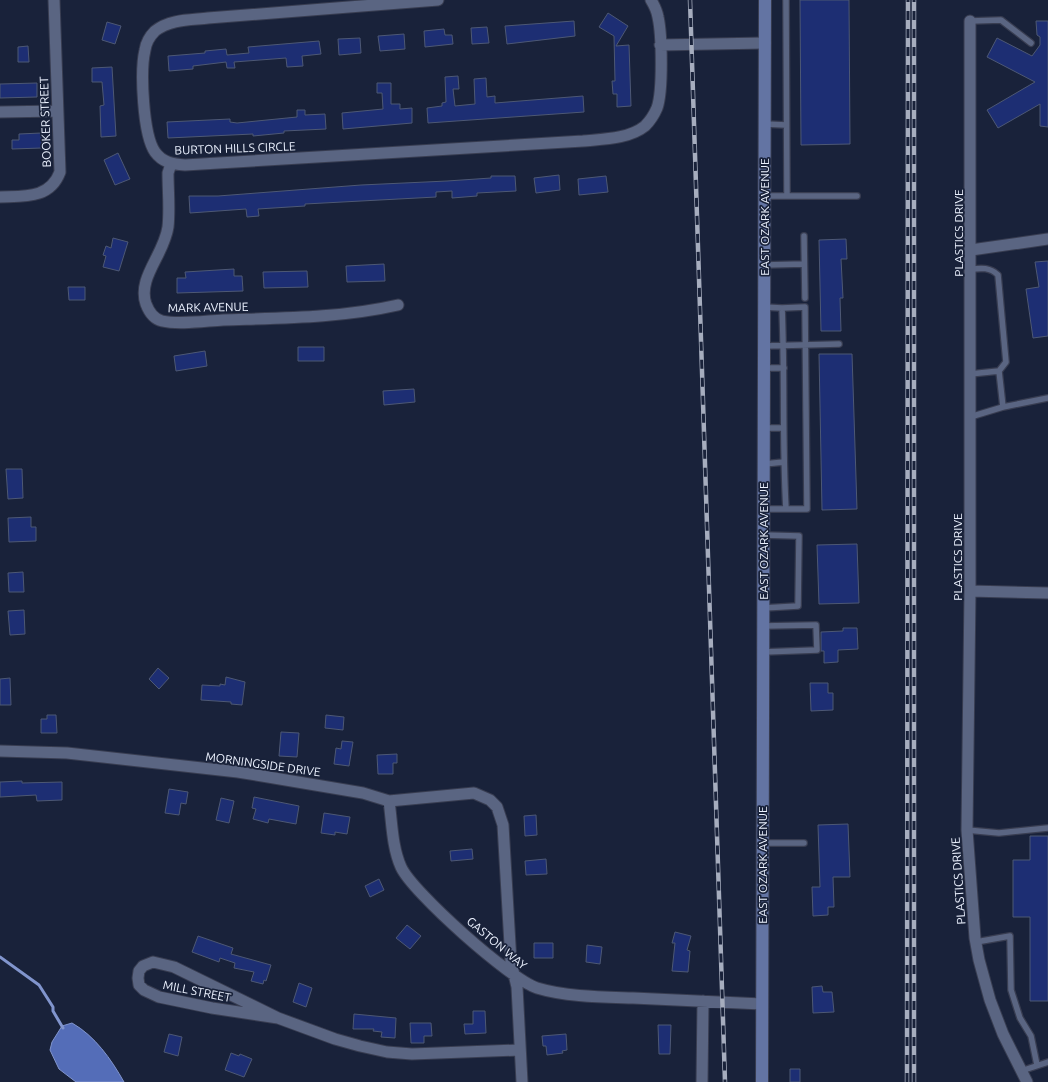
<svg xmlns="http://www.w3.org/2000/svg" width="1048" height="1082" font-family="Ubuntu,sans-serif">
	<style>
		.water { fill: #546db8; stroke: #8195cd }
		.lines { fill: none; stroke-linecap: round; stroke-linejoin: round }
		.stream { stroke: #8195cd; stroke-width: 3 }
		.building { fill: #1d2e73; stroke: #4d5874 }
		.lane-casing { stroke: #383d51; stroke-width: 8 }
		.street-casing { stroke: #383d51; stroke-width: 13 }
		.secondary-casing { stroke: #383d51; stroke-width: 14 }
		.lane { stroke: #5a6582; stroke-width: 5.5 }
		.street { stroke: #5a6582; stroke-width: 11 }
		.secondary { stroke: #6374a3; stroke-width: 12 }
		.rail-casing { stroke: #a6adbe; stroke-width: 4.5 }
		.rail { stroke: #19223a; stroke-width: 3; stroke-dasharray: 9; stroke-linecap: butt }
		.labels { text-anchor: middle; dominant-baseline: central; stroke-width: 3.5; stroke-linejoin: round; paint-order: stroke }
		.street-label { font-size: 12px; fill: #ebf1fe; stroke: #19223a }
	</style>
	<rect width="100%" height="100%" fill="#19223a"/>
	<path class="water" d="M72 1023C95 1036 111 1059 124 1082H76L59 1069 50 1050 52 1042 62 1026Z"/>
	<g class="lines">
		<path class="stream" d="M0 957 39 985 53 1007V1011L63 1028"/>
	</g>
	<path class="building" d="M800 0H849L850 144 801 145Z
		M608 13 628 26 616 46 629 45 631 106 617 107V94H613L612 81H615L614 36 599 27Z
		M574 21 575 36 507 44 505 26Z
		M1036 21H1048V127L1040 126V104L998 128 987 110 1035 82 987 57 997 38 1032 56 1040 45V37L1037 35Z
		M107 22 121 26 115 44 102 40Z
		M487 27 489 43 472 44 471 28Z
		M444 29 445 35H452L453 44 425 47 424 31Z
		M404 34 405 49 380 51 378 36Z
		M360 38 361 53 339 55 338 39Z
		M319 41 321 54 302 56 303 66 287 67 286 58 234 62 235 68H227L226 62 193 66V69L169 71 168 56 205 53V51L226 49 227 55 249 53 248 47Z
		M28 46 29 62H18V47Z
		M112 67 116 136 101 137 100 106 104 105 102 82H92V68Z
		M458 76 459 89H453L455 106 475 104 474 79 486 78 487 97 495 96V103L583 96 584 112 428 123 427 108 442 106V103L446 102 445 77Z
		M37 83V97L0 98V84Z
		M377 83H391V104H400V109L412 108V123L343 129 342 113 383 109 382 93H377Z
		M297 110H305V115L325 114 326 129 284 131V133L253 136V134L168 138 167 122 230 119V122L237 123 297 117Z
		M41 133 42 148 12 149V140H19V134Z
		M118 153 130 179 115 185 104 160Z
		M559 175 560 190 536 193 534 178Z
		M491 176H515L516 191 477 193V196L452 198V191L436 192V197L305 204V206L258 209 259 216 247 217 246 209 190 213 189 196H218L361 185 447 181 491 178Z
		M606 176 608 192 579 195 578 179Z
		M113 238 128 242 119 271 103 267 106 256 103 255 106 246 111 248Z
		M846 239 847 259H841L843 298H840L841 331H821L819 240Z
		M1048 261V336L1033 338 1026 289 1039 287 1035 262Z
		M384 264 385 281 347 282 346 266Z
		M234 269V276H242L243 291 177 293V278H186L185 272Z
		M307 271 308 287 264 288 263 272Z
		M68 287H85V300H69Z
		M298 347H324V361H298Z
		M205 351 207 366 176 371 174 356Z
		M819 354H852L857 509 822 510Z
		M414 389 415 402 384 405 383 391Z
		M6 469H22L23 498 8 499Z
		M31 517V527H36V541L9 542 8 518Z
		M857 544 859 603 819 604 817 545Z
		M23 572 24 592H9L8 573Z
		M24 610 25 634 10 635 8 611Z
		M843 628H857L858 649 838 650V662L824 663V651H821V632L843 631Z
		M158 668 169 678 159 689 149 679Z
		M226 677 245 682 242 705 231 704V702L201 700 202 685 220 686V684L225 685Z
		M10 678 11 705H0V679Z
		M810 683H828V693H833V710L811 711Z
		M47 715H56L57 733H41V719H47Z
		M326 715 344 717 343 730 325 728Z
		M281 732 299 733 297 757 279 756Z
		M342 741 353 742 349 766 334 764 336 748 341 749Z
		M397 754V763H393V774H378L377 755Z
		M22 781V783L62 782V800L37 801 36 795 0 797V782Z
		M169 789 188 792 186 804 181 803 179 815 165 813Z
		M254 797 299 806 296 824 269 819 268 823 253 819 256 809 252 808Z
		M221 798 234 801 229 823 216 820Z
		M324 813 350 817 347 834 335 832V835L321 833Z
		M536 815 537 835 525 836 524 816Z
		M848 824 850 877H833L834 907H828V915L813 916 812 887H820L818 825Z
		M1030 836H1048V1001H1030V917H1013V860H1030Z
		M472 849 473 859 451 861 450 851Z
		M546 859 547 874 526 875 525 861Z
		M379 879 384 890 370 897 365 886Z
		M407 925 421 936 410 949 396 938Z
		M675 932 691 936 687 950 690 951 688 972 672 971 675 943H672Z
		M198 936 233 948 231 954 271 965 266 981 264 980 263 984 251 981 254 972 234 968 235 963 220 958 219 962 192 952Z
		M534 943H553V958H534Z
		M587 945 602 947 600 964 586 962Z
		M299 983 312 988 306 1007 293 1002Z
		M822 986 823 992H832L834 1012 813 1013 812 987Z
		M473 1011H485L486 1033 465 1034 464 1024H473Z
		M354 1014 396 1018 395 1038 381 1037 382 1032 373 1031 374 1029H353Z
		M410 1023H431L432 1036H424V1043H411Z
		M658 1025H671L670 1054H659Z
		M169 1034 182 1037 178 1056 164 1052Z
		M566 1034 567 1050 562 1051 563 1053 547 1055 546 1046H543L542 1036Z
		M231 1053 239 1056 240 1054 252 1059 244 1077 225 1070Z
		M790 1069H800V1082H790Z"/>
	<g class="lines">
		<defs>
			<path id="lane" d="M786 0 787 196
				M970 21 1001 20 1031 43
				M765 124 786 125
				M764 196H857
				M804 236 805 298
				M764 265 804 264
				M971 269C981 268 990 267 998 275L1006 362 999 371
				M764 307 782 308C785 375 782 442 786 509
				M764 346 839 344
				M764 368H784
				M1003 407 1048 398
				M970 417 1003 407 999 371 970 374
				M764 428H783
				M764 464 784 462
				M764 509H807L805 307 782 308
				M763 535 799 536 798 606 763 608
				M763 626 816 625 817 650 763 652
				M967 830 999 833 1048 828
				M763 843H804
				M976 942 1010 936 1011 990 1020 1018 1031 1036 1037 1065
				M1021 1071 1048 1062"/>
			<path id="street" d="M438 0 208 18C191 20 170 19 155 31 150 36 146 43 145 50 140 71 143 135 155 152 163 163 173 164 185 165L583 141C603 139 629 139 645 126 650 121 654 115 657 108 663 91 662 35 658 17 657 11 654 5 651 0
				M970 21V591L967 830 975 938 979 960 990 1000 1003 1034 1027 1082
				M660 45 765 43
				M0 112 57 111
				M171 164 168 173C168 191 170 209 168 227 164 255 137 278 146 304 149 312 154 319 162 321 179 325 205 321 223 320 282 318 341 318 398 305
				M0 197C24 196 50 199 60 172L54 0
				M971 250 1048 239
				M970 591 1048 593
				M0 751 67 753 238 772 363 793 389 801 474 793 490 800 497 807 503 825 511 962 517 987 522 1082
				M389 801C392 822 392 847 401 867 412 892 511 980 537 988 567 997 602 997 633 998 676 1000 719 1002 762 1004
				M278 1018 174 967 153 962 143 966 139 971 138 978 139 985 144 990 159 997 212 1008 278 1018 335 1039 360 1046 387 1052 412 1054 519 1050
				M702 1082 703 1001"/>
			<path id="secondary" d="M762 1082 765 0"/>
		</defs>
		<use href="#lane" class="lane-casing"/>
		<use href="#street" class="street-casing"/>
		<use href="#secondary" class="secondary-casing"/>
		<use href="#lane" class="lane"/>
		<use href="#street" class="street"/>
		<use href="#secondary" class="secondary"/>
		<defs>
			<path id="rail" d="M690 0 725 1082
				M907 1082 908 0
				M914 1082V0"/>
		</defs>
		<use href="#rail" class="rail-casing"/>
		<use href="#rail" class="rail"/>
	</g>
	<g class="labels">
		<g class="street-label">
			<text transform="translate(45 122) rotate(-92)">BOOKER STREET</text>
			<text transform="translate(235 148) rotate(-2)">BURTON HILLS CIRCLE</text>
			<text transform="translate(764 217) rotate(-90)">EAST OZARK AVENUE</text>
			<text transform="translate(958 233) rotate(-90)">PLASTICS DRIVE</text>
			<text transform="translate(208 307) rotate(-1)">MARK AVENUE</text>
			<text transform="translate(763 541) rotate(-90)">EAST OZARK AVENUE</text>
			<text transform="translate(957 557) rotate(-90)">PLASTICS DRIVE</text>
			<text transform="translate(263 764) rotate(8)">MORNINGSIDE DRIVE</text>
			<text transform="translate(762 865) rotate(-90)">EAST OZARK AVENUE</text>
			<text transform="translate(958 881) rotate(-94)">PLASTICS DRIVE</text>
			<text transform="translate(497 943) rotate(40)">GASTON WAY</text>
			<text transform="translate(197 991) rotate(11)">MILL STREET</text>
		</g>
	</g>
</svg>
